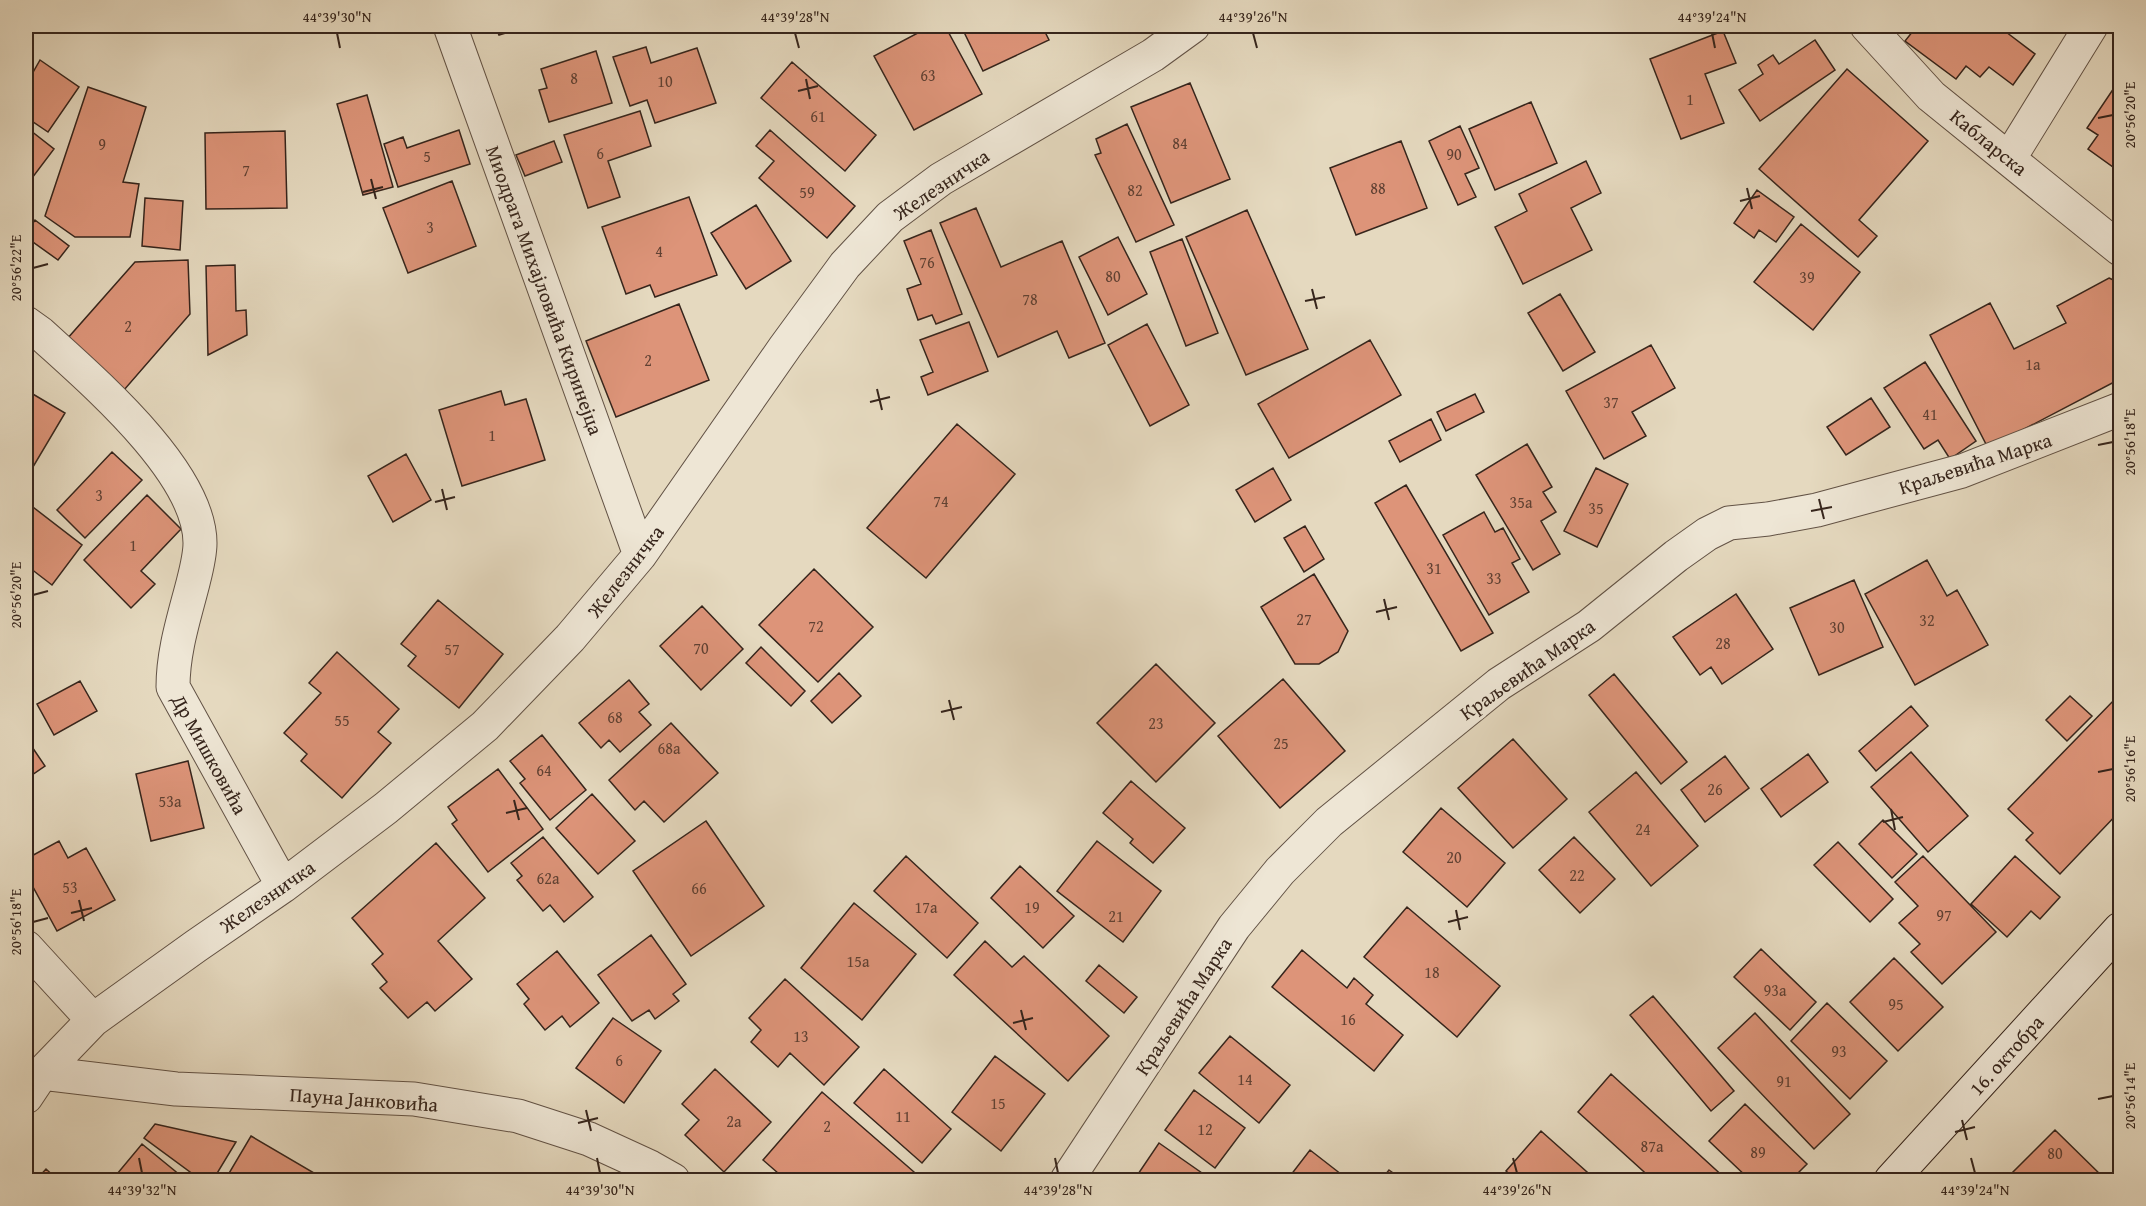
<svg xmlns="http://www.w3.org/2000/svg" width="2146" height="1206" font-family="'Gentium Book Plus',serif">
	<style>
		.building { fill: #dd9479; stroke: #36251c; stroke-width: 1.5 }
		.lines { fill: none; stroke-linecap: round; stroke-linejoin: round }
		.street-casing { stroke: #625245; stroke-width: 35 }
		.secondary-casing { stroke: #36251c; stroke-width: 35 }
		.street { stroke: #eee6d5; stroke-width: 33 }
		.secondary { stroke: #eee6d5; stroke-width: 33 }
		.ticks { fill: none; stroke: #36251c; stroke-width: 2 }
		.labels { text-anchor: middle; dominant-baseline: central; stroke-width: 6; stroke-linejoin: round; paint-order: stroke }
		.number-label { font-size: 16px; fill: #604133 }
		.street-label { font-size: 20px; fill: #36251c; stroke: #eee6d5 }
		.neatline { fill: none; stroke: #36251c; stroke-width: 2 }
		.ticks-label { font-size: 15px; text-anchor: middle; fill: #36251c }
	</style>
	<rect width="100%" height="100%" fill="#e5d9bf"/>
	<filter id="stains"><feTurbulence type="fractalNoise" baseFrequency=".00333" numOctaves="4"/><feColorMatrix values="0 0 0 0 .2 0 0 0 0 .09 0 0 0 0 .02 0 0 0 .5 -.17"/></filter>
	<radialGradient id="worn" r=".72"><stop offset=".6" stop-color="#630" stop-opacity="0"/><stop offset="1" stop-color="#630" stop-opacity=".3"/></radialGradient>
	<path class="building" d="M495 26H529L499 35Z
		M931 26H945L982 94 914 130 874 56Z
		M961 26H1042L1049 40 983 71Z
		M1917 26H2011L2006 32 2035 54 2013 85 1989 67 1980 77 1966 66 1956 79 1905 41Z
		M1723 31 1736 63 1705 74 1724 123 1681 139 1650 59Z
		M1815 40 1835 70 1760 121 1739 90 1763 74 1758 65 1773 55 1779 64Z
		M646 47 651 63 697 48 716 103 655 123 647 100 630 106 613 57Z
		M596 51 612 103 549 122 539 90 547 88 541 69Z
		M40 60 79 87 48 132 26 117V69L32 74Z
		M792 62 876 135 845 171 761 98Z
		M1847 69 1928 141 1859 220 1877 236 1858 257 1759 169Z
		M2120 79V172L2088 149 2098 135 2087 128Z
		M1190 83 1230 179 1171 203 1131 107Z
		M88 87 146 107 123 182 139 184 130 237H75L45 216Z
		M367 95 393 187 363 195 337 104Z
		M1531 102 1557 163 1495 190 1469 129Z
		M640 111 651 146 608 161 620 197 588 208 564 135Z
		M1127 124 1174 225 1136 242 1095 155 1101 153 1096 139Z
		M1460 126 1479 168 1465 174 1476 197 1458 205 1429 141Z
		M26 127 54 149 26 186Z
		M459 130 470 164 398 187 384 144 403 137 407 148Z
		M770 130 855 206 827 238 759 178 774 161 756 146Z
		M285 131 287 208 206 209 205 133Z
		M554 141 562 162 525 176 516 155Z
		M1401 141 1427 208 1356 235 1330 168Z
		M1586 161 1601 193 1571 208 1592 250 1523 284 1495 227 1527 211 1519 194Z
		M452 181 476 246 408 273 383 208Z
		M1757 190 1794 217 1776 242 1759 230 1754 238 1734 223Z
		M689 197 717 275 655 297 650 285 626 294 602 227Z
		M145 198 183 201 180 250 142 246Z
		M756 205 791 261 746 289 711 233Z
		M976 208 1001 267 1062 241 1105 343 1069 358 1057 331 998 357 940 223Z
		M1247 210 1308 349 1246 375 1186 237Z
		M35 220 69 246 58 260 26 237V233Z
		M1801 224 1860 272 1813 330 1754 282Z
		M931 230 962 314 936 324 932 315 918 320 907 289 921 284 904 241Z
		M1118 237 1147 294 1108 315 1079 257Z
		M1182 239 1218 333 1186 346 1150 252Z
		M188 260 190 314 124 390 67 339 135 262Z
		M235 265 236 311 246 310 247 335 208 355 206 266Z
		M2109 278 2120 283V379L1988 448 1930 335 1990 303 2014 349 2066 323 2057 306Z
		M1560 294 1595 352 1563 371 1528 313Z
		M679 304 709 380 616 417 586 341Z
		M969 322 988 371 928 395 921 377 933 372 920 340Z
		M1147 324 1189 405 1150 426 1108 345Z
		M1370 340 1401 395 1289 458 1258 404Z
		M1651 345 1675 388 1632 412 1646 436 1604 459 1566 391Z
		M1925 362 1976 441 1950 459 1938 440 1924 449 1884 388Z
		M26 390 65 413 30 472 26 470Z
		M501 391 505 405 526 399 545 460 462 486 439 410Z
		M1475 394 1484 412 1446 431 1437 412Z
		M1871 398 1890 427 1846 455 1827 427Z
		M1431 419 1441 440 1400 462 1389 441Z
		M957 424 1015 474 926 578 867 528Z
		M1527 444 1552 487 1543 492 1556 512 1541 521 1560 554 1533 570 1476 475Z
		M112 452 142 480 85 538 57 510Z
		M406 454 431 500 393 522 368 476Z
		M1273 468 1291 500 1255 522 1236 490Z
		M1596 468 1628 484 1597 547 1564 531Z
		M1406 485 1493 633 1461 651 1375 503Z
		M147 495 181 529 141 571 155 584 131 608 84 560Z
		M29 504 82 545 52 585 26 565V509Z
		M1484 512 1495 532 1503 528 1520 559 1512 563 1529 592 1489 615 1443 535Z
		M1305 526 1324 559 1304 572 1284 538Z
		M1927 560 1947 596 1957 590 1988 645 1915 685 1865 594Z
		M814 569 873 627 818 682 759 625Z
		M1314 574 1348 631 1338 652 1319 664H1295L1261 607Z
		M1854 580 1883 647 1819 675 1790 608Z
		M1736 594 1773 649 1722 684 1711 667 1700 675 1673 637Z
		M438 600 503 654 459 708 408 666 416 656 401 644Z
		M702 606 743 649 701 690 660 646Z
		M761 647 805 691 791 706 746 663Z
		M337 652 399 709 378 732 391 743 342 798 301 761 307 754 284 733 321 693 309 683Z
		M1156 664 1215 723 1156 782 1097 723Z
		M839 673 861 696 832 723 811 701Z
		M1614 674 1687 762 1661 784 1589 695Z
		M1283 679 1345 751 1280 808 1218 736Z
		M629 680 649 704 639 712 651 725 620 752 609 740 601 748 579 723Z
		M80 681 97 711 54 735 37 704Z
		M2070 696 2092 716 2067 741 2046 720Z
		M2115 699 2120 704V811L2060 874 2026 840 2033 833 2008 809Z
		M1911 706 1928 726 1876 771 1859 751Z
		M671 723 718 773 664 822 644 801 635 810 609 780Z
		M542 735 586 790 550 820 520 783 525 779 510 761Z
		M26 738 45 766 26 779Z
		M1513 739 1567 799 1513 848 1458 788Z
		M1911 752 1968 816 1928 852 1871 787Z
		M1808 754 1828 782 1781 817 1761 789Z
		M1725 756 1749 788 1705 822 1681 790Z
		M188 761 204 828 151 841 136 774Z
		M498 769 543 829 488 872 452 824 457 820 448 807Z
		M1636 772 1698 846 1651 886 1589 812Z
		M1131 781 1185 828 1153 863 1130 843 1133 839 1103 813Z
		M592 794 635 841 598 874 556 828Z
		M1441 808 1505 863 1467 907 1403 852Z
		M1883 820 1917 854 1892 878 1859 844Z
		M706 821 764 906 691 956 633 871Z
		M543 837 593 897 564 922 550 905 543 911 517 880 522 876 511 863Z
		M1574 837 1615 879 1580 913 1539 870Z
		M59 841 68 858 86 848 115 900 57 931 26 874V859Z
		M1097 841 1161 891 1123 942 1057 891Z
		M1838 842 1893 899 1870 922 1814 865Z
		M436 843 485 898 438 941 472 979 435 1011 427 1002 408 1018 380 988 387 982 372 964 383 954 352 918Z
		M906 856 978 923 947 958 874 891Z
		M1923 856 1996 932 1942 984 1911 952 1920 944 1899 923 1918 906 1895 882Z
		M2015 856 2060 897 2040 919 2031 911 2007 937 1971 904Z
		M1020 866 1074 916 1043 948 991 898Z
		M854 903 916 954 862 1020 801 968Z
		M1407 907 1500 986 1457 1037 1364 957Z
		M651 935 686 984 673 994 679 1001 655 1019 649 1010 632 1021 598 975Z
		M985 941 1012 967 1024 956 1109 1036 1068 1081 954 975Z
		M1761 949 1816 1002 1790 1030 1734 977Z
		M1302 950 1347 988 1354 978 1373 995 1366 1004 1403 1035 1374 1071 1272 987Z
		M557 951 599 1003 570 1027 562 1016 545 1030 524 1004 529 999 517 984Z
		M1894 958 1943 1007 1898 1051 1850 1002Z
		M1099 965 1137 997 1124 1013 1086 981Z
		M785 979 859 1047 824 1085 790 1053 778 1067 751 1042 761 1030 749 1018Z
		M1653 996 1734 1091 1711 1111 1630 1015Z
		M1827 1003 1887 1061 1850 1099 1791 1041Z
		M1755 1013 1850 1114 1814 1149 1718 1048Z
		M613 1018 661 1051 624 1103 576 1068Z
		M1230 1036 1290 1085 1259 1123 1199 1073Z
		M995 1056 1045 1094 1001 1151 952 1112Z
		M715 1069 771 1122 724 1172 685 1135 699 1120 682 1104Z
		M884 1069 951 1129 922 1163 854 1103Z
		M1611 1074 1727 1180H1653L1578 1112Z
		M1194 1090 1245 1128 1215 1168 1165 1130Z
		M822 1092 914 1172 906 1180H801L799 1179 786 1180 763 1160Z
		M1745 1104 1807 1164 1791 1180H1750L1709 1141Z
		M155 1124 236 1142 213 1180H201L144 1138Z
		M2055 1130 2106 1180H2016L2010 1175Z
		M1541 1131 1596 1180H1516L1506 1171Z
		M251 1136 326 1180H225Z
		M1159 1143 1212 1180H1134Z
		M142 1144 186 1180H112Z
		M1310 1150 1346 1178 1344 1180H1287Z
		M46 1169 58 1180H36Z
		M1389 1170 1403 1180H1381Z"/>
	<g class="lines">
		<defs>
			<path id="street" d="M450 26 640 555
				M1867 26 1931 96 2120 249
				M2009 159 2091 26
				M26 323 40 333C89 378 200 471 200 543 200 556 196 571 193 583 184 618 173 651 173 687L283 886
				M26 947 93 1020
				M42 1073 176 1089 414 1099 518 1116 589 1139 650 1167 673 1180
				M26 1097 42 1073 93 1020 196 946 283 886 386 808 485 726 570 638 640 555 785 347 845 265 890 217 941 179 1153 55 1193 26
				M1067 1180 1234 927 1280 871 1329 822 1499 684 1589 626 1676 556 1707 534 1729 523 1768 519 1817 510 1962 471 2120 409"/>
			<path id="secondary" d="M1891 1180 2120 929"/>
		</defs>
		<use href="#street" class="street-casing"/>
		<use href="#secondary" class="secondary-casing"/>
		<use href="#street" class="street"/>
		<use href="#secondary" class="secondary"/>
	</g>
	<path class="ticks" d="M337 33 340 48M795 33 799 48M1253 33 1257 48M1712 33 1715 48M806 79 810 99M798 91 818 86M2098 118 2113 115M371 179 376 199M1747 188 1752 209M363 192 383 187M1740 201 1760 196M33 268 48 264M1312 289 1317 309M1305 301 1325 297M877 389 882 410M870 402 890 397M2098 445 2113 442M442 489 447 510M1819 499 1824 519M435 502 455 497M1811 511 1832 507M33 595 48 591M1384 599 1389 620M1376 612 1397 607M949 700 954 720M941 712 962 707M2098 772 2113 769M514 800 519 820M1891 809 1895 830M506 813 527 808M1883 822 1903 817M79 900 84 921M1456 910 1460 930M71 913 92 908M33 922 48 918M1448 922 1468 917M1021 1010 1026 1030M1013 1023 1033 1018M2098 1099 2113 1096M586 1110 591 1131M1962 1120 1967 1140M578 1123 598 1118M1955 1132 1975 1127M139 1158 142 1173M597 1158 600 1173M1055 1158 1058 1173M1513 1158 1517 1173M1971 1158 1975 1173"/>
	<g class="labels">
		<g class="number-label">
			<text x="928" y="75">63</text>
			<text x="574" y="78">8</text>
			<text x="665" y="81">10</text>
			<text x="1690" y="99">1</text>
			<text x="818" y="116">61</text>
			<text x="1180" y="143">84</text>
			<text x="102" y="144">9</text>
			<text x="600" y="153">6</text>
			<text x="1454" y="154">90</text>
			<text x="427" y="156">5</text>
			<text x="246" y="170">7</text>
			<text x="1378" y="188">88</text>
			<text x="1135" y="190">82</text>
			<text x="807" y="192">59</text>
			<text x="430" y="227">3</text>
			<text x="659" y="251">4</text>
			<text x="927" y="262">76</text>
			<text x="1113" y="276">80</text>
			<text x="1807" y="277">39</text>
			<text x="1030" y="299">78</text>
			<text x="128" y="326">2</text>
			<text x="648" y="360">2</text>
			<text x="2033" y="364">1a</text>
			<text x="1611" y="402">37</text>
			<text x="1930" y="414">41</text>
			<text x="492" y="435">1</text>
			<text x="99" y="495">3</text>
			<text x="941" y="501">74</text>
			<text x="1521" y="502">35a</text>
			<text x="1596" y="508">35</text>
			<text x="133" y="545">1</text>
			<text x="1434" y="568">31</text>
			<text x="1494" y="578">33</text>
			<text x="1304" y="619">27</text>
			<text x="1927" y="620">32</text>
			<text x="816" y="626">72</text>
			<text x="1837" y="627">30</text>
			<text x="1723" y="643">28</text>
			<text x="701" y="648">70</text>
			<text x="452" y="649">57</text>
			<text x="615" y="717">68</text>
			<text x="342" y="720">55</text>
			<text x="1156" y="723">23</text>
			<text x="1281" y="743">25</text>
			<text x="669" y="748">68a</text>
			<text x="544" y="770">64</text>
			<text x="1715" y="789">26</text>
			<text x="170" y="801">53a</text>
			<text x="1643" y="829">24</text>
			<text x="1454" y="857">20</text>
			<text x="1577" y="875">22</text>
			<text x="548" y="878">62a</text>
			<text x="70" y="887">53</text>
			<text x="699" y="888">66</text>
			<text x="926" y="907">17a</text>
			<text x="1032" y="907">19</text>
			<text x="1944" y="915">97</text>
			<text x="1116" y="916">21</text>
			<text x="858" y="961">15a</text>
			<text x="1432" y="972">18</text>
			<text x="1775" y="990">93a</text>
			<text x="1896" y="1004">95</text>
			<text x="1348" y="1019">16</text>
			<text x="801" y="1036">13</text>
			<text x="1839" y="1051">93</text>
			<text x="619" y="1060">6</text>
			<text x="1245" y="1079">14</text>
			<text x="1784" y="1081">91</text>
			<text x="998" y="1103">15</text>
			<text x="903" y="1116">11</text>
			<text x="734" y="1121">2a</text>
			<text x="827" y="1126">2</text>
			<text x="1205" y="1129">12</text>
			<text x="1652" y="1146">87a</text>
			<text x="1758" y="1152">89</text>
			<text x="2055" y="1153">80</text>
		</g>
		<g class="street-label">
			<text transform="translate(1989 142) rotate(39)">Кабларска</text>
			<text transform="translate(941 184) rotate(-34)">Железничка</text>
			<text transform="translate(545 290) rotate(70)">Миодрага Михајловића Киринејца</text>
			<text transform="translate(1975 463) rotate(-18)">Краљевића Марка</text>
			<text transform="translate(625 571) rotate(-52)">Железничка</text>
			<text transform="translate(1527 669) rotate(-35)">Краљевића Марка</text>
			<text transform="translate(210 754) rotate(61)">Др Мишковића</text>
			<text transform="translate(267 896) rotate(-35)">Железничка</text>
			<text transform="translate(1183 1006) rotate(-57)">Краљевића Марка</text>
			<text transform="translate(2006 1055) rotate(-48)">16. октобра</text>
			<text transform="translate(364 1099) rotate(4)">Пауна Јанковића</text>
		</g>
	</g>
	<rect width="2146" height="1206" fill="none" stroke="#e5d9bf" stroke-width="66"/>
	<rect x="33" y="33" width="2080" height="1140" class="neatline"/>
	<g class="ticks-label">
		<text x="337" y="22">44°39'30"N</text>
		<text x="795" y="22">44°39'28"N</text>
		<text x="1253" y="22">44°39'26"N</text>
		<text x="1712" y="22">44°39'24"N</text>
		<text transform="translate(2130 115) rotate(-90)" y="5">20°56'20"E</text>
		<text transform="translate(16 268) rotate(-90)" y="5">20°56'22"E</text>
		<text transform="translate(2130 442) rotate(-90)" y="5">20°56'18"E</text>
		<text transform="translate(16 595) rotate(-90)" y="5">20°56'20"E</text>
		<text transform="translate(2130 769) rotate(-90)" y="5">20°56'16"E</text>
		<text transform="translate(16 922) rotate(-90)" y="5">20°56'18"E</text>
		<text transform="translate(2130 1096) rotate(-90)" y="5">20°56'14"E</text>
		<text x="142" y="1195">44°39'32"N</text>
		<text x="600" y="1195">44°39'30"N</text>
		<text x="1058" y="1195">44°39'28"N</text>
		<text x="1517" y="1195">44°39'26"N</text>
		<text x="1975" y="1195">44°39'24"N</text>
	</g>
	<rect width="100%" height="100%" filter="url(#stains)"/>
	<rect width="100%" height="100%" fill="url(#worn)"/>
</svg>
